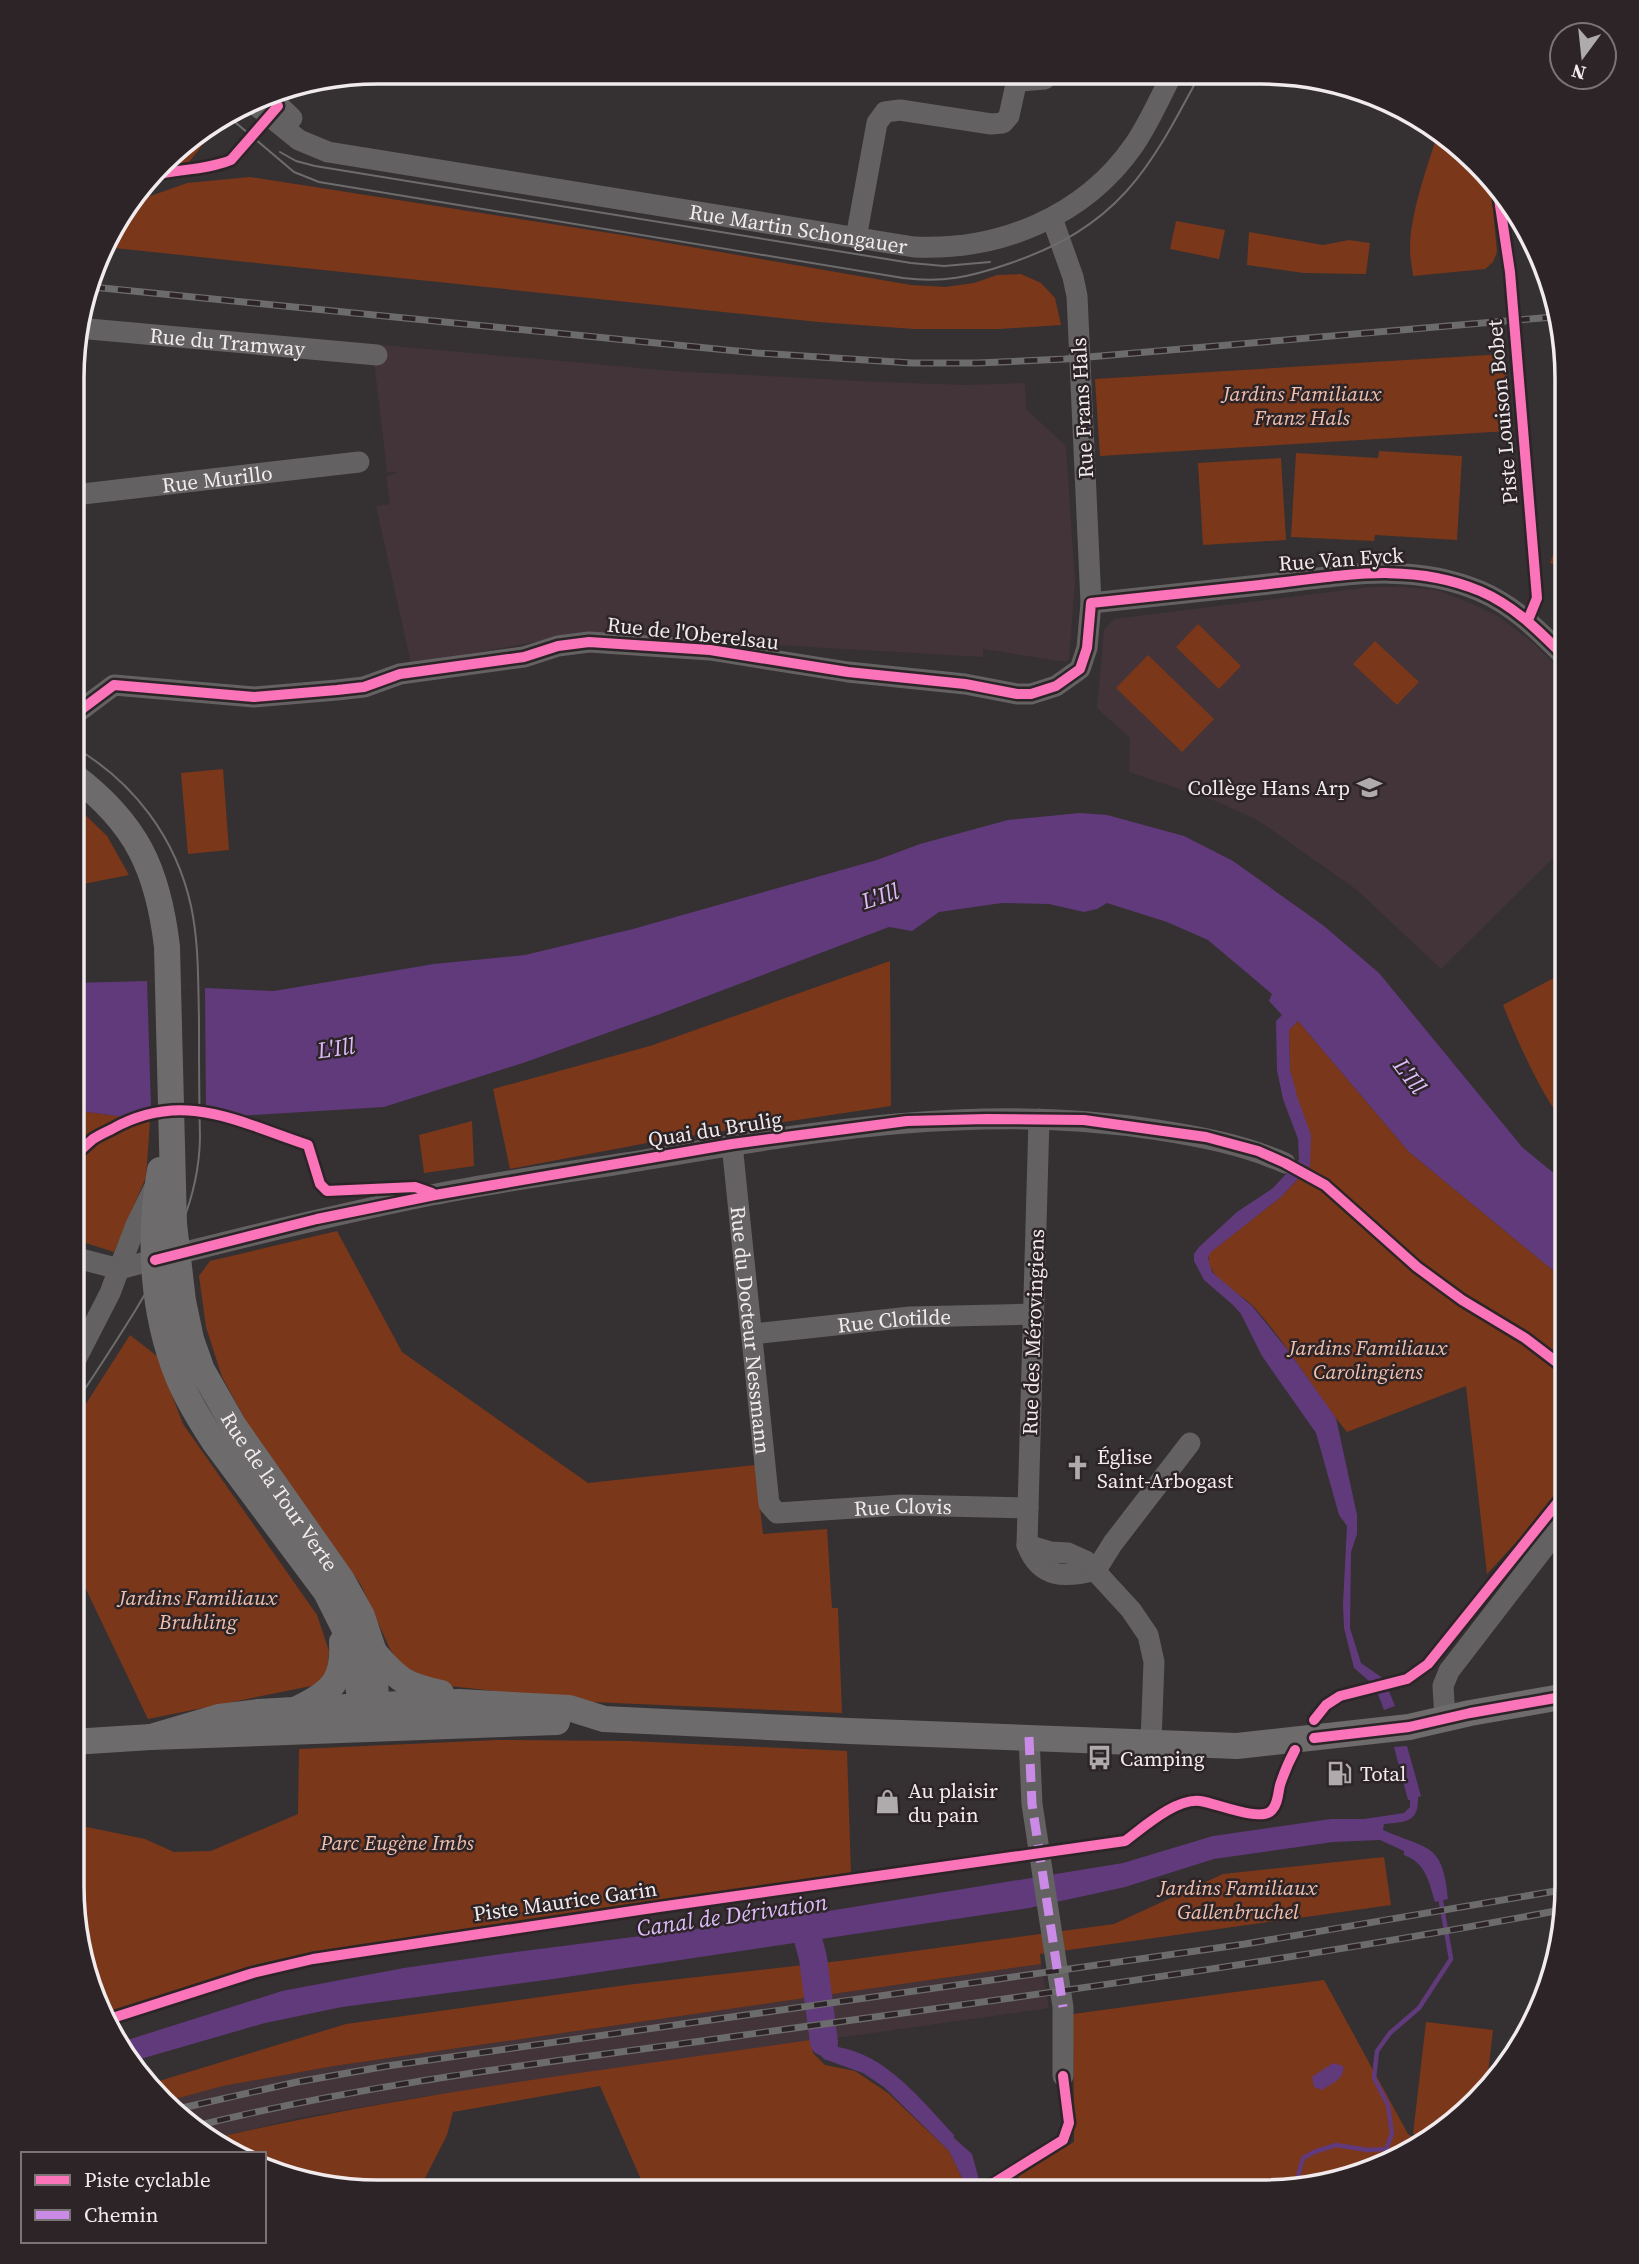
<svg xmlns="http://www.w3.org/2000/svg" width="1639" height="2264" font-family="'Source Serif 4',serif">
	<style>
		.built { fill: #433439 }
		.green { fill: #7b3719 }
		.water { fill: #613a7c }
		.pier { fill: #353032 }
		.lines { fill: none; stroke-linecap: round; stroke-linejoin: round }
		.stream { stroke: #613a7c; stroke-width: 4.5 }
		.river { stroke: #613a7c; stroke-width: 28 }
		.minor { stroke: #646162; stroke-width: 21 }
		.major { stroke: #6d6b6c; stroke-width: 26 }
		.tram { stroke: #6d6c6d; stroke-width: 2 }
		.rail-casing { stroke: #6d6c6d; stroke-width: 7 }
		.rail { stroke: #2d2427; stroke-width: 4.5; stroke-dasharray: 13; stroke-linecap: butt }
		.quiet { stroke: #ca8be6; stroke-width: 9; stroke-dasharray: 18 9; stroke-linecap: butt }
		.cycleway-casing { stroke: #2d2427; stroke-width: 15 }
		.cycleway { stroke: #fb73b8; stroke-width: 10 }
		.labels { text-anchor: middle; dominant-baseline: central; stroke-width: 5; stroke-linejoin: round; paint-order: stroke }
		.street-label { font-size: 21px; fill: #f1ebed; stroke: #2d2427 }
		.park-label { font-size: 21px; font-style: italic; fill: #f0c0ae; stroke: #2d2427 }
		.poi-label { font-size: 21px; fill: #f1ebed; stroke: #2d2427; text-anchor: start }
		.water-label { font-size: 23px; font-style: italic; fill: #dcbbf9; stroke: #2d2427 }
		.rim { fill: none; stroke: #f1ebed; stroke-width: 3.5 }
	</style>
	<rect width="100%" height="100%" fill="#353032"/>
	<path class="built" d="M372 344 672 371 880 382 965 385 1025 383 1026 409 1066 446 1075 582 1069 659 1066 662 983 649V657L616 636 575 635 411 664 376 506 390 504 386 477 398 472H387Z
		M1370 587H1403L1437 590 1470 603 1498 616 1532 642 1567 676V844L1441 969 1357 890 1259 821 1218 802 1129 772 1130 738 1097 708 1104 630 1114 619Z
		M1041 1964 1049 2008 420 2097 298 2118 207 2140 164 2102 223 2086 334 2066Z"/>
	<path class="green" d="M207 130 212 133 189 162 161 166 176 148Z
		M1449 137 1491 188 1497 252 1493 262 1485 269 1413 276C1412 267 1410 258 1410 249 1410 216 1425 173 1435 142Z
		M250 177 616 234 911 285 945 287 974 283 997 275 1021 274 1041 283 1055 298 1061 325 999 329H914L818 322 105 247 113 225 131 203 187 183Z
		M1176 221 1225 230 1219 259 1170 249Z
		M1249 232 1323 245 1349 240 1370 243 1366 274 1304 273 1247 265Z
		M1505 354 1509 431 1100 456 1095 379Z
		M1379 451 1462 456 1457 540 1375 535 1374 541 1291 537 1296 453 1378 458Z
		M1281 458 1286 540 1203 545 1198 463Z
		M1567 498V569L1550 563 1567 518 1563 510Z
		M1198 624 1241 666 1219 689 1176 647Z
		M1375 641 1419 682 1397 705 1353 664Z
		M1148 655 1214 719 1182 752 1116 688Z
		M223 769 229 850 188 854 181 773Z
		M74 804 107 836 129 875 73 886Z
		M890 961 891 1106 663 1140 510 1169 493 1089 650 1046Z
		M1567 971V1128C1540 1092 1520 1047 1503 1005Z
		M1298 1021 1409 1152 1555 1272 1567 1276V1487L1487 1574 1466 1386 1347 1432C1314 1392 1289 1346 1254 1307 1240 1292 1201 1276 1210 1252L1281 1197 1310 1166 1290 1070 1289 1030Z
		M151 1108 146 1177 114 1252 73 1239V1110L125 1117Z
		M472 1121 474 1166 424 1173 419 1135Z
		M337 1231 402 1352 588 1483 755 1465 763 1534 827 1529 832 1608H838L842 1713 591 1702 441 1685 400 1664 390 1649 361 1585 247 1423 222 1377 206 1327 199 1276 210 1261Z
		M130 1335 157 1356 183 1424 317 1615 329 1651 326 1683 148 1719 83 1583 72 1588 73 1424Z
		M497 1740 629 1741 847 1751 851 1874 312 1952 102 2016 72 1886V1824L145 1839 174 1852 211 1851 298 1814 299 1749Z
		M1384 1857 1391 1905 1040 1954 1041 1964 334 2066 223 2086 164 2102 146 2085 346 2024 626 1985 848 1960 1114 1924 1223 1874Z
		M1324 1980 1408 2134 1423 2143 1396 2161 1261 2192H1014L1020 2173 1074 2142 1073 2014Z
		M1426 2022 1493 2030 1486 2090 1463 2116 1433 2136 1413 2134Z
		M810 2040 813 2053 825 2065 855 2071 888 2093 949 2151 963 2180 964 2191H646L600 2086 453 2112 447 2135 419 2190H339L264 2162V2154H243L207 2140C405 2093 609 2070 810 2040Z"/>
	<path class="water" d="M1080 813 1107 815 1184 836 1233 861 1324 926 1379 973 1522 1147 1556 1175 1567 1179V1276L1555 1272 1409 1152 1298 1021 1289 1030 1290 1070 1298 1099 1311 1135 1310 1166 1281 1197 1211 1252 1208 1258 1212 1272 1252 1306 1287 1349 1336 1418 1357 1515V1534L1351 1552 1350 1628 1361 1663 1384 1679 1395 1706 1384 1710 1375 1686 1354 1668 1344 1628 1343 1604 1347 1526 1339 1515 1316 1433 1262 1356 1241 1314 1233 1305 1204 1280 1194 1261V1254L1199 1247 1237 1212 1273 1188 1299 1160 1298 1139 1283 1099 1277 1070 1276 1021 1282 1015 1269 1001 1272 994 1208 940 1167 922 1107 903 1097 909 1084 912 1049 904 1002 903 939 912 912 931 889 927 660 1014 523 1063 384 1107 236 1116 206 1106 151 1108 125 1117 73 1110V983L147 981 205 988 274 991 434 964 525 955 633 929 877 860 920 844 1008 820Z
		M1407 1746 1421 1796 1418 1797C1419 1823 1405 1822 1384 1824L1383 1830C1428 1850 1443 1842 1448 1899L1435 1902C1429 1882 1426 1863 1404 1855V1851L1380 1840 1333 1842 1214 1859 1125 1887 1029 1908 553 1979 342 2007 265 2023 130 2062 118 2043 282 1991 404 1968 516 1952 798 1916 1123 1863 1213 1836 1331 1819H1364L1404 1813 1410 1807V1800H1408L1394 1747Z
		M834 2039 838 2047C887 2055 922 2101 954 2135V2138L972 2154 982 2191H964L963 2180 949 2151 884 2087 863 2073 824 2059 819 2054 816 2041Z
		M1333 2063 1343 2066C1346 2078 1331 2084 1322 2090L1314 2087 1312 2077Z"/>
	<path class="pier" d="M147 981 205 988 206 1106 151 1108Z"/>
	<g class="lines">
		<path class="stream" d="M1299 2183 1298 2176 1303 2158 1314 2152 1336 2145 1368 2150 1386 2149 1392 2134 1388 2105 1374 2078 1377 2051 1390 2033 1419 2008 1451 1959 1440 1896"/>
		<path class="river" d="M805 1928 813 1958 824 2042"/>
		<g class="minor">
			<path d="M268 95 292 118"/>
			<path id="s1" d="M253 103 299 140 328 152 914 247C999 251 1084 217 1134 145 1149 123 1160 98 1172 74"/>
			<path d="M856 238 877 123 885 112 900 110 991 124 1003 123 1009 116 1016 84 1020 81 1045 79"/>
			<path id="s2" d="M78 328 377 355"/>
			<path id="s3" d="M74 495 359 462"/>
			<path d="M1091 603C1147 597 1204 591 1260 585 1336 577 1407 560 1480 591 1515 606 1540 632 1567 659"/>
			<path d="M74 715 114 685 254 697 337 690 364 687 400 674 524 657 558 646 589 642 710 650 848 672 965 684 1017 694H1031L1056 686 1080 669 1087 648 1091 603 1077 296 1073 277 1052 218"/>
			<path d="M1039 1119 1027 1545C1040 1579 1065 1578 1096 1570"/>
			<path id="s4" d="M732 1144 769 1504 777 1513 901 1505 1028 1508"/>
			<path d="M73 1257 119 1269 136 1225 153 1190"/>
			<path id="s5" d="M753 1334 910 1317 1034 1314"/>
			<path d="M73 1365 110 1293 119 1269C223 1242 327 1216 432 1195 496 1182 561 1173 626 1163 804 1133 978 1101 1158 1130 1203 1137 1244 1145 1285 1163"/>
			<path d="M1027 1545 1051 1552 1068 1553 1086 1561 1131 1610 1148 1635 1154 1662 1151 1742"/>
			<path d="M1096 1570 1113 1543 1190 1443"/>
			<path d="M1445 1718 1443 1686 1449 1671 1567 1518"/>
			<path d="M1029 1737 1032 1804 1063 2007V2076"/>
		</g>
		<g class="major">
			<path id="s6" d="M74 776C136 823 158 869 167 947L174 1224 183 1301 191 1339 202 1370 234 1426 342 1580 362 1616 374 1652 377 1728"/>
			<path d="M160 1170C148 1238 152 1312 178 1377 188 1401 201 1422 215 1443L326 1592 352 1644 361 1705"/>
			<path d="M374 1652C398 1680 405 1685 441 1693"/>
			<path d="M299 1708C332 1692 344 1680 342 1642"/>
			<path d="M151 1737 219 1717 258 1712 400 1704 459 1702 569 1708 604 1719 849 1731 1237 1746 1409 1727 1470 1713 1567 1696"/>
			<path d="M72 1742 151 1737 557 1722"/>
		</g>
		<path class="tram" d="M229 117 294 172 319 182 903 278C943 283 970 277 1008 264 1119 226 1148 172 1200 74
			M280 152 296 161 315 166 911 263 944 266 990 262
			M73 1406C95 1375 115 1343 135 1311 169 1254 199 1206 200 1137 199 1097 199 1058 199 1019 198 982 199 943 191 906 176 838 134 782 74 747"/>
		<defs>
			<path id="rail" d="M92 287 757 353 912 363H978L1065 359 1553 317
				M173 2110 297 2082 387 2066 1245 1944 1567 1889
				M192 2127C364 2084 541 2063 716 2039 1000 1999 1284 1963 1566 1909"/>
		</defs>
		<use href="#rail" class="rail-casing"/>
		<use href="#rail" class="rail"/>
		<path class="quiet" d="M1029 1737 1032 1804 1063 2007"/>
		<defs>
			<path id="cycleway" d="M154 175C179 169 207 170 231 160L278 106
				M1499 199 1510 272 1537 598 1528 620
				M74 715 114 685 254 697 337 690 364 687 400 674 524 657 558 646 589 642 710 650 848 672 965 684 1017 694H1031L1056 686 1080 669 1087 648 1091 603C1147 597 1204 591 1260 585 1336 577 1407 560 1480 591 1515 606 1540 632 1567 659
				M73 1157C80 1151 86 1145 93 1139 99 1135 106 1132 112 1129 183 1089 238 1122 308 1145L320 1184 327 1191 415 1187 432 1193
				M155 1260 317 1219 435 1195 732 1144 907 1121 987 1119 1084 1120 1206 1137 1258 1151 1285 1163 1325 1185 1417 1267 1462 1300 1525 1338 1567 1370
				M1314 1720 1326 1705 1340 1696 1407 1679 1428 1664 1567 1491
				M1314 1738 1409 1727 1470 1713 1567 1696
				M103 2021 253 1973 313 1959 659 1907 1125 1841C1144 1827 1176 1798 1200 1801 1216 1803 1261 1823 1272 1810 1278 1804 1278 1793 1280 1785 1284 1773 1289 1761 1295 1750
				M981 2191 1063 2140 1069 2123 1063 2076"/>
		</defs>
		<use href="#cycleway" class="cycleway-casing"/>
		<use href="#cycleway" class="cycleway"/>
	</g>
	<defs>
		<symbol id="school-bare" viewBox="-9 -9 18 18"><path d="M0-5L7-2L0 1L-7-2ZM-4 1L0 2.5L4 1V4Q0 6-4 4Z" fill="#afaaac" stroke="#2d2427" stroke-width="2.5" paint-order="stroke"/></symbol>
		<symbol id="church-bare" viewBox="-9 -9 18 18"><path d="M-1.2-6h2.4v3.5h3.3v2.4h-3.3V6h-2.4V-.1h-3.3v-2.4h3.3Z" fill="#afaaac" stroke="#2d2427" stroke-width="2.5" paint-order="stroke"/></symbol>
		<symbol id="bus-bare" viewBox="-9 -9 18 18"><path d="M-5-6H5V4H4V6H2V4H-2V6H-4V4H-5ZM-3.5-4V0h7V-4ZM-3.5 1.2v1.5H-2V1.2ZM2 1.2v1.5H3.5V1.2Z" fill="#afaaac" stroke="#2d2427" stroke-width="2.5" paint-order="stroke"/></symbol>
		<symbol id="fuel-bare" viewBox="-9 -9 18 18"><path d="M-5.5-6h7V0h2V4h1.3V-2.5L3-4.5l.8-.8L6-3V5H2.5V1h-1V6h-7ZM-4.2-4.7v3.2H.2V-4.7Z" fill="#afaaac" stroke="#2d2427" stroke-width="2.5" paint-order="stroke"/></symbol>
		<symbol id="shop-bare" viewBox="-9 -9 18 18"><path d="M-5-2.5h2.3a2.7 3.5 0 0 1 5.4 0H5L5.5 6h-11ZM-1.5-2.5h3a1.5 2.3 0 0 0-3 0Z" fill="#afaaac" stroke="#2d2427" stroke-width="2.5" paint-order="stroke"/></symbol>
	</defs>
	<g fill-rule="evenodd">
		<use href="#school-bare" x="1352" y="770" width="35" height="35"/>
		<use href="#church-bare" x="1060" y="1450" width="35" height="35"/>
		<use href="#bus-bare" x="1082" y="1740" width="35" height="35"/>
		<use href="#fuel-bare" x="1322" y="1756" width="35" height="35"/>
		<use href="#shop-bare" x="870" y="1784" width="35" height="35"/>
	</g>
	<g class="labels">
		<g class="street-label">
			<text stroke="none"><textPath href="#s1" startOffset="567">Rue Martin Schongauer</textPath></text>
			<text stroke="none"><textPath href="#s2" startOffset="150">Rue du Tramway</textPath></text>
			<text transform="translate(1082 408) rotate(-93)">Rue Frans Hals</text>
			<text transform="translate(1502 412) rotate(-95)">Piste Louison Bobet</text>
			<text stroke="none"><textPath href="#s3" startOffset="144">Rue Murillo</textPath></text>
			<text transform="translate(1341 559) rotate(-4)">Rue Van Eyck</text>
			<text transform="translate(693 633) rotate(6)">Rue de l'Oberelsau</text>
			<text transform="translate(715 1129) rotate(-9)">Quai du Brulig</text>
			<text stroke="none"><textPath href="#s5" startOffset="142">Rue Clotilde</textPath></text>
			<text stroke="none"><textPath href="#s4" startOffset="187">Rue du Docteur Nessmann</textPath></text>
			<text transform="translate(1033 1332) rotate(-88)">Rue des Mérovingiens</text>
			<text stroke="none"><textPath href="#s6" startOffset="772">Rue de la Tour Verte</textPath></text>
			<text stroke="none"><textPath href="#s4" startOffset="500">Rue Clovis</textPath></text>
			<text transform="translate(565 1901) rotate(-8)">Piste Maurice Garin</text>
		</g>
		<g class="park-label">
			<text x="1302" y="393">Jardins Familiaux<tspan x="1302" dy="24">Franz Hals</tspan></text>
			<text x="1368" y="1347">Jardins Familiaux<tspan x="1368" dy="24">Carolingiens</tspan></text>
			<text x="198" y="1597">Jardins Familiaux<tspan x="198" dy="24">Bruhling</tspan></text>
			<text x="397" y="1842">Parc Eugène Imbs</text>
			<text x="1238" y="1887">Jardins Familiaux<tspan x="1238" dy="24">Gallenbruchel</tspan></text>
		</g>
		<g class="poi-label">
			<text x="1350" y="787" text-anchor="end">Collège Hans Arp</text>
			<text x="1097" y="1456">Église<tspan x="1097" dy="24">Saint-Arbogast</tspan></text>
			<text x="1120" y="1758">Camping</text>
			<text x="1360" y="1773">Total</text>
			<text x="908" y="1790">Au plaisir<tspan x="908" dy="24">du pain</tspan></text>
		</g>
		<g class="water-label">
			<text transform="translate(880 896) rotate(-18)">L'Ill</text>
			<text transform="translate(336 1048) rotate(-8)">L'Ill</text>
			<text transform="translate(1410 1076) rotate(53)">L'Ill</text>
			<text transform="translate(732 1915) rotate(-8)">Canal de Dérivation</text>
		</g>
	</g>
	<path d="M0 0H1639V2264H0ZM378 84H1261A294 294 0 0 1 1555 378V1886A294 294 0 0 1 1261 2180H378A294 294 0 0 1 84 1886V378A294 294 0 0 1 378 84Z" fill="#2d2427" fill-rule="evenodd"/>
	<path class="rim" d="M378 84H1261A294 294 0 0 1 1555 378V1886A294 294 0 0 1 1261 2180H378A294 294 0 0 1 84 1886V378A294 294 0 0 1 378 84Z"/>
	<rect x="21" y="2152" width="245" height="91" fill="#2d2427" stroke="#7b7476" stroke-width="2"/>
	<rect x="35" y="2175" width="35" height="10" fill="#fb73b8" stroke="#7b7476" stroke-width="2"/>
	<text x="84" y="2187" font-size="21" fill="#f1ebed">Piste cyclable</text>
	<rect x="35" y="2210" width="35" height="10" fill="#ca8be6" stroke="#7b7476" stroke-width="2"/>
	<text x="84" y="2222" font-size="21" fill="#f1ebed">Chemin</text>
	<g transform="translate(1583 56) rotate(195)"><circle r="33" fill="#2d2427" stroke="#7b7476" stroke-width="2"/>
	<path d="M0-5L12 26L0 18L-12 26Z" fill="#afaaac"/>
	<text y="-10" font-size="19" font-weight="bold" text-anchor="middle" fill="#f1ebed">N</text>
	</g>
</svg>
